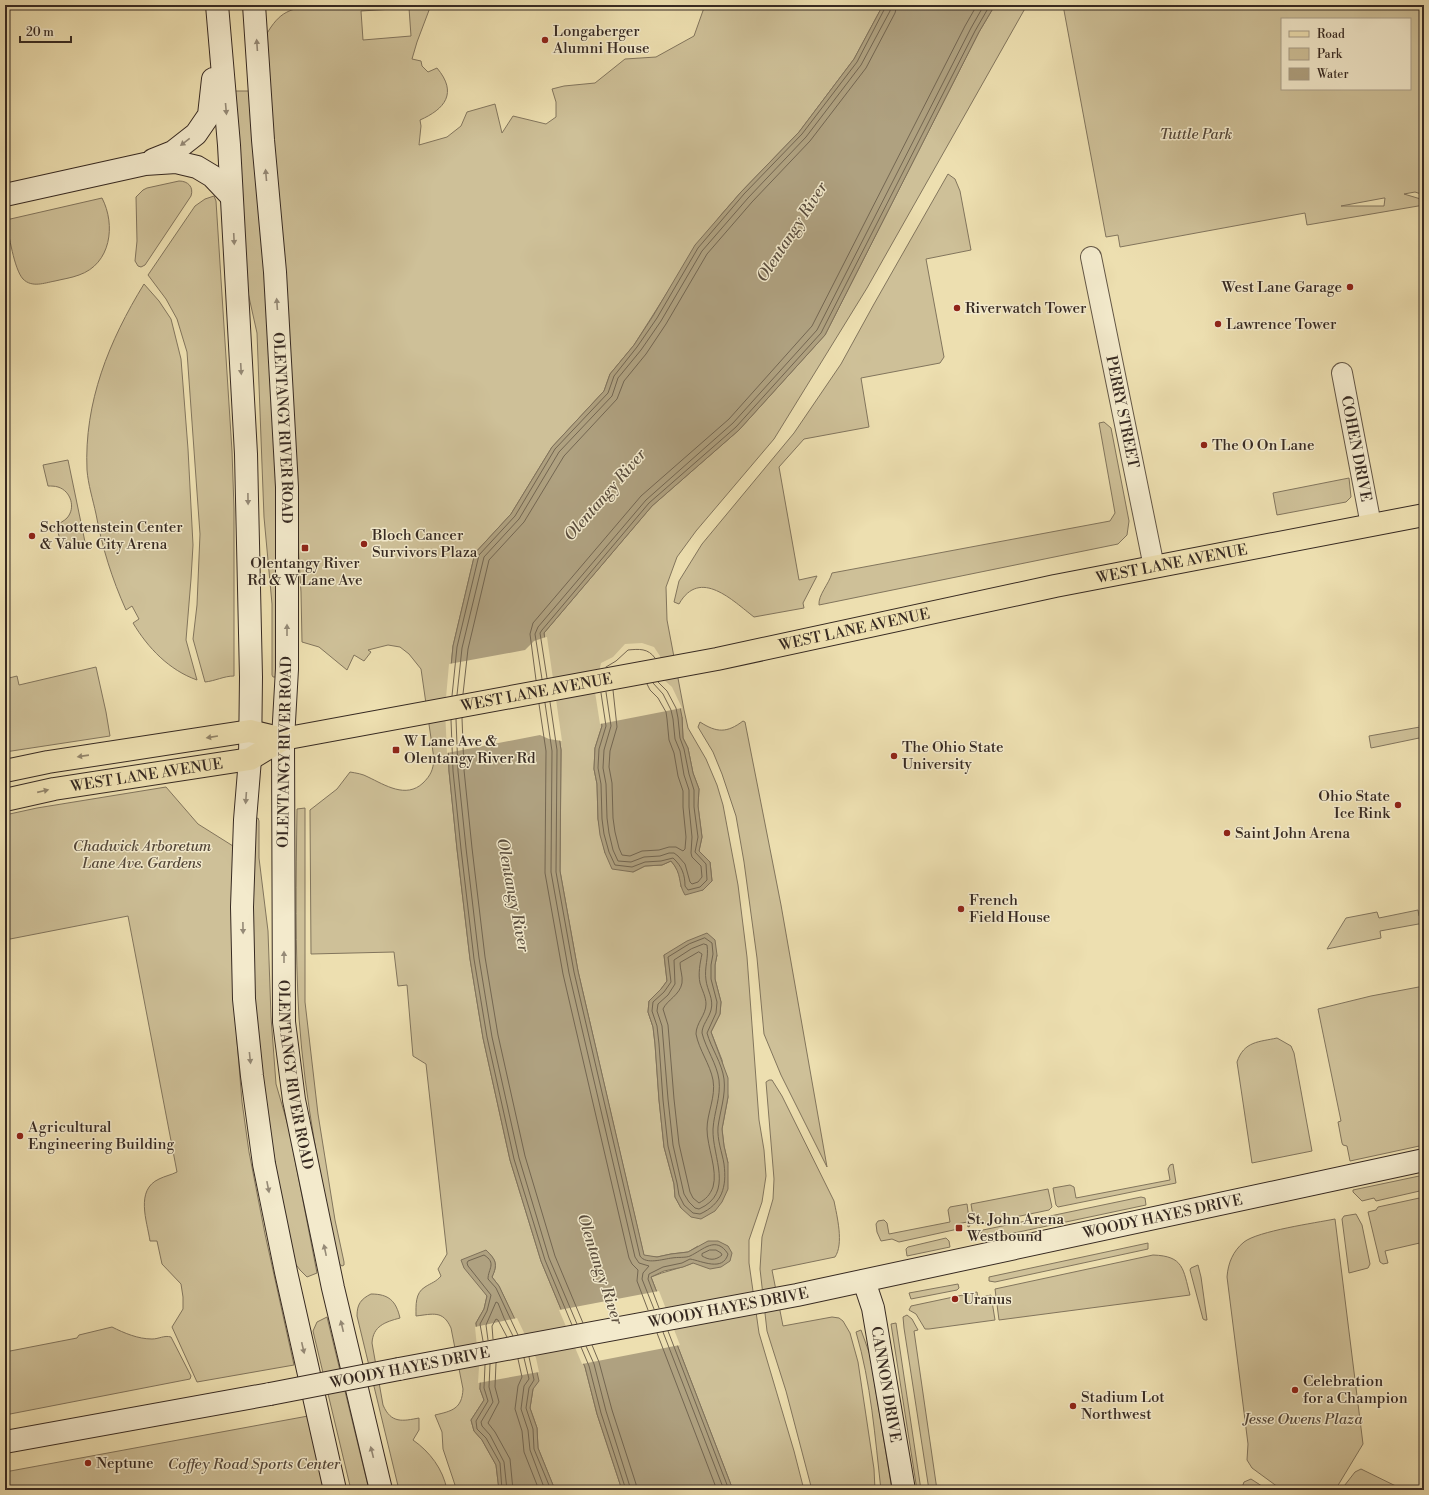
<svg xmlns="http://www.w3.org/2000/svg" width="1429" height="1495" font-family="'Libre Bodoni',serif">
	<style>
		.green { fill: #cec098; stroke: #82755d; fill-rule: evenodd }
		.water { fill: #afa180; stroke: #7f715a }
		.pier { fill: #eddfb0 }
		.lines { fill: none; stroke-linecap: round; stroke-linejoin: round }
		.shore { stroke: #736651; stroke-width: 1 }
		.street-casing { stroke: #645746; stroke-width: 22 }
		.secondary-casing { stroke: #372a22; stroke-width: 24 }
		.primary-casing { stroke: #372a22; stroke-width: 24 }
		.street { stroke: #f3eacc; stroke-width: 20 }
		.secondary { stroke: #f3eacc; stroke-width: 22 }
		.primary { stroke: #eddfb0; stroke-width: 22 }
		.secondary-bridge-casing { stroke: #372a22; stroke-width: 24; stroke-linecap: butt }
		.secondary-bridge { stroke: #f3eacc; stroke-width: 22 }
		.oneway { fill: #958a77 }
		.oneway2 { fill: #928469 }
		.poi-dot { fill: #8f2418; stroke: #f3eacc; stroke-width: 1.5 }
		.labels { text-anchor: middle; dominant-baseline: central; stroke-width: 3; stroke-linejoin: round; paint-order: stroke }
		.poi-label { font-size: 15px; fill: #372a22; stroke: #f3eacc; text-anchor: start }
		.park-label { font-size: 15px; font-style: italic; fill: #55483a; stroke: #f3eacc }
		.street-label { font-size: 15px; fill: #372a22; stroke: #f3eacc }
		.water-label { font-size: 16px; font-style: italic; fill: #5b4e3e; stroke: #f3eacc }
	</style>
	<rect width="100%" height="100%" fill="#eddfb0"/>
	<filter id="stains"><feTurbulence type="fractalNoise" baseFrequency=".005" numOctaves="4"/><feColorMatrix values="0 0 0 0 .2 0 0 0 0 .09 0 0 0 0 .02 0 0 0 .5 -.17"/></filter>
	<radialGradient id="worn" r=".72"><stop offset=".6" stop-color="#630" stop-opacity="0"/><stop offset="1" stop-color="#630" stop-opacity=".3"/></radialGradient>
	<path class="green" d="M316 5H431L417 42 412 59 421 61 422 66 428 72 437 68C458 93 445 109 420 120L421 126 419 145 447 137 461 126 467 112 495 104 502 133 513 116 546 124 556 117V102L552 89 564 86 595 83 625 59 656 57 694 36 705 5H883L854 59 799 132 741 192 720 216 672 285 634 345 610 374 604 391 552 447 511 514 475 553 453 646 447 709 449 771 457 849 470 959 483 1038 510 1160 541 1261 585 1367 597 1414 622 1490H555L538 1448 537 1428 530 1408 533 1389 512 1314 499 1286 492 1277C498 1264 496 1260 486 1250L482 1288 487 1296 484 1309 476 1323 481 1366 480 1389 484 1400 471 1420 474 1431 482 1440 496 1465 499 1490H455V1485L443 1449 442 1432 435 1415C452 1411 462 1409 463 1389L451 1328C443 1310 433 1314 416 1316 416 1305 415 1293 425 1287 431 1283 436 1282 441 1276L438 1269 447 1254 426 1064 413 1056 407 985 398 986 394 952 311 954 310 810 337 789 350 772C356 773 363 774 368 777 385 785 406 799 423 783 431 775 433 770 434 759L421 669 409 654 400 647 388 645 368 650 371 652 364 661 354 655 347 670 319 647 302 642 301 592 266 35C280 11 289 9 316 5ZM409 8 411 36 363 40 361 11Z
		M995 5H1027L867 288 774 439 696 531 677 557 666 587 667 620 684 710 688 728 706 759 717 785 723 805 738 885 747 957 759 1120 764 1150 766 1176 762 1202 749 1240V1263L759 1333 794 1451 804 1490H733L651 1277C665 1271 679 1269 693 1263L698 1246 688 1252 671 1254 657 1257 644 1256 578 971 560 871 561 750 544 633 652 506 739 430 825 335 979 32ZM599 701 682 717 683 738 688 748 693 773 699 789 698 806 702 837 699 851 710 862 712 881 703 890 681 887C681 877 678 869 671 861L662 865 645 866 633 872 605 853 598 819 597 784 594 769 595 748 602 726ZM664 955H717L715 965V979L721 1002 720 1014 711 1032 722 1060 728 1097 722 1129 724 1146 728 1163 681 1208 675 1197 674 1184 664 1147 659 1100 655 1044 653 1027 648 1012 649 1001 661 989 667 981Z
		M1063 5H1424V195L1415 192 1404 194 1424 200V205L1307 225 1305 213 1120 247 1118 235 1106 237ZM1282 19H1410V89H1282ZM1385 198 1384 206H1341L1384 198Z
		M234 91H251L276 431 277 677H273L272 675V604L264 517 257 333 247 288Z
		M948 174 955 179 960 191 971 250 926 259 944 357 940 363 861 378 869 427 804 439 779 467 799 580 817 576 803 603 804 608 754 617C733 601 700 567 679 604L674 602 679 581 702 544 794 433 841 364 874 304Z
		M179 181C188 181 194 187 191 196L145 265 141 267 138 266 135 261 137 241 136 197 143 190 147 188Z
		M214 196 216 201 232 451 234 509V676C224 676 215 681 205 682L193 639 197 605 200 534 187 352 177 319 166 299 148 275 195 206 205 199Z
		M102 198C116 225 111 264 79 275 71 278 63 279 55 281 44 283 32 288 23 279 14 269 9 235 6 220Z
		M144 284 159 301 171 319 181 359 188 449 193 545 191 579 186 640 197 680C169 670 148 648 133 623L139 619 132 606 126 610C112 579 102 547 96 514 93 500 88 484 87 470 84 402 109 341 144 284Z
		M1104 422 1111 428 1129 521 1127 535 1118 544 819 605C818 595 829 584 832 573L1110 521 1115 513 1099 423Z
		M68 460 85 542 62 547 56 525C60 523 64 521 67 518 76 508 71 491 58 487 55 486 51 486 48 486L43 465Z
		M1349 478 1351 497 1346 502 1277 515 1273 493Z
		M96 667 106 712 110 736 5 752V679L17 676 19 685Z
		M743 721 745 722 781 905 827 1167 781 1075 764 1034 757 958 744 862 736 816 722 774 713 752 698 727 700 722C717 733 727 733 743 721Z
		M1419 725 1424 726V737L1371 748 1369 736 1420 727Z
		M166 787 198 824 233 846 237 1041 242 1102 249 1152 265 1234 294 1365 197 1382 172 1327 183 1309V1297L181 1284 162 1264 157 1241H150C147 1221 135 1190 159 1179 165 1176 171 1175 177 1172L128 916 5 940V815L37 808Z
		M305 808V1002L318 1114 335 1220 344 1262V1265L342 1266 339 1264C321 1183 305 1101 299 1018 295 949 296 878 297 809Z
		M258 818 259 821V858L268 931 271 1017 276 1084 289 1129 317 1273 307 1277 300 1270 294 1262C282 1201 270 1140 262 1079 254 1019 253 958 253 897 253 871 253 845 255 819Z
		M1418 910 1419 916 1424 915V923L1380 931 1381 938 1327 949 1346 918 1377 912 1379 918Z
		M1424 986V1145L1350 1161 1347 1146 1343 1145 1342 1143 1338 1122 1341 1121 1318 1009 1371 996Z
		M1277 1038 1291 1046 1294 1053 1312 1151 1252 1163 1237 1062C1244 1041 1259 1042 1277 1038Z
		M769 1080H772L782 1096 834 1201C837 1216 844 1244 835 1257L772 1270 783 1326 832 1317 839 1318 843 1321 850 1333 858 1362 874 1469 875 1490H812L786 1391 767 1331 760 1269 762 1237 773 1199 774 1179 766 1082Z
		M1173 1164 1176 1183 1058 1207 1056 1205 1053 1188 1070 1185 1074 1187 1076 1198 1170 1180 1168 1169 1170 1165Z
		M1424 1175V1190L1376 1201 1374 1198 1362 1201 1353 1192V1190Z
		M1048 1189 1052 1207 1049 1210 977 1225 974 1222 971 1204Z
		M1141 1197 1145 1198 1146 1205 981 1240 980 1234 983 1230Z
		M1424 1197V1242L1385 1251 1388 1263 1383 1264 1380 1262 1368 1212 1376 1210 1378 1207Z
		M967 1204 970 1226 968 1227 967 1222 957 1224 958 1229 899 1242 892 1239 881 1241 877 1232 876 1224 878 1221 884 1220 887 1223 889 1234 950 1222 948 1210 950 1207Z
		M1356 1214 1362 1225 1370 1264 1368 1268 1349 1273 1342 1219 1344 1216Z
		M1335 1219 1363 1444 1337 1487 1313 1490H1282L1252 1468 1247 1460 1248 1444 1227 1277C1228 1263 1233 1251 1244 1242 1258 1231 1315 1223 1335 1219Z
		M946 1238 949 1241 950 1247 907 1256 906 1249 908 1247Z
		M1148 1243V1249L995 1282 989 1281V1277Z
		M1153 1255C1184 1256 1183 1269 1190 1295L999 1320 995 1289Z
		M1198 1265 1201 1277 1207 1320H1205L1203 1319 1190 1270 1191 1268Z
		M958 1284 959 1288 957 1290 911 1299 909 1293Z
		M977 1292 978 1298 991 1295 995 1320 929 1329H925L916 1314 909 1310 911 1306Z
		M371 1294C389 1294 396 1301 400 1318 385 1322 373 1326 372 1343L383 1405C391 1424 403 1421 419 1418V1430L413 1440C430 1452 443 1469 447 1490H399L357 1316C357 1304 361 1299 371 1294Z
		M907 1315 912 1319 918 1330 914 1331 937 1490H929L904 1328 903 1317Z
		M327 1317 369 1490H351L313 1331 317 1322Z
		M896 1323 921 1490H917L891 1324Z
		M112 1327C124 1333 138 1339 152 1339 159 1339 164 1335 171 1337L191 1376 190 1379 5 1415V1352L77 1338 79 1335Z
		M861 1330 870 1355 892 1490H881C875 1437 871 1383 856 1332Z
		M308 1416 325 1490H5V1472Z
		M1361 1469 1404 1490H1341L1355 1472Z
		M1251 1479 1268 1490H1241L1244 1482Z"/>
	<path class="water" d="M883 5H995L979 32 825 335 739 430 652 506 544 633 561 750 560 871 578 971 644 1255 657 1257 671 1254 688 1252 708 1241H718L728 1246 732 1253 730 1261 721 1267 710 1269 693 1263 683 1267 664 1271 651 1277 733 1490H622L597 1414 585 1367 541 1261 510 1160 483 1038 470 959 457 849 449 771 447 709 453 646 475 553 511 514 552 447 604 391 610 374 634 345 653 316 695 245 741 192 799 132 854 59Z
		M662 680 680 707 682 717 683 738 688 748 693 773 699 789 698 806 702 837 699 851 710 862 712 881 703 890 685 895C677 882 683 875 671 861L662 865 645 866 633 872 612 869 605 853 600 835 598 819 597 784 594 769 595 748 602 726 599 701Z
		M707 933 715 940 717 955 715 965V979L721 1002 720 1014 711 1032 728 1078V1097L722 1129 724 1146 728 1163V1189L722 1202 715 1211 701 1219 691 1217 681 1208 675 1197 674 1184 664 1147 659 1100 655 1044 653 1027 648 1012 649 1001 661 989 667 981 664 955 687 941Z
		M486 1250C496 1260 498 1264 492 1277L499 1286 523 1336 534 1359 539 1381 533 1389 530 1408 537 1428 538 1448 555 1490H499L496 1465 482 1440 474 1431 471 1420 484 1400 480 1389 481 1366 476 1323 484 1309 487 1296 464 1268 461 1260Z"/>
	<path class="pier" d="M546 637H547L562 741 549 739 540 735 447 753 445 709 449 664 525 650 534 641Z
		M642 643 654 647 660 656 663 679 672 687 682 708 600 724 595 692 601 663 613 657 625 644Z
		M659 1291 680 1345 582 1364 559 1310Z
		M517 1318 536 1358 539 1372 478 1383 479 1367 475 1327Z"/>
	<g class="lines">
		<path class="shore" d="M606 667 616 661 628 650C639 649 648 648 655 658
			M547 678 540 633 542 630 649 503 736 427 821 333 975 31 990 5
			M542 679 535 634 538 627 646 500 733 423 817 330 971 28 984 5
			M536 680 530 634 533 623 641 496 729 419 812 326 965 26 977 5
			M613 690 617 727 610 751 609 767 612 783 613 818 615 832 619 848 622 855 630 856 642 851 659 850 669 847H676L683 851 685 849 686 837 683 807V791L678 776 674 753 669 740 667 719 666 712 658 698 650 690 647 684
			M606 692 611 726 604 750 603 768 606 784 607 818 609 833 613 850 618 861 631 862 644 857 660 856 669 853H674L678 856 685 864 690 882 692 884 698 882 702 877 701 866 692 857 691 853 692 837 689 807V790L684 775 680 751 675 739 673 719 671 710 663 694 653 683
			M601 693 606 726 599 749 598 768 601 784 602 819 604 834 609 852 615 865 632 867 645 862 661 861 673 858C682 866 685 875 685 886L688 890 700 887 707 880 706 864 695 852 698 837 694 807V790L689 774 684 749 680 738 678 718 676 708 667 691 658 682
			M463 694 468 649 489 560 524 522 564 456 617 399 624 381 646 354 666 324 707 254 752 202 810 141 866 68 895 13 897 5
			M457 695 462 648 484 557 519 519 559 452 612 396 618 378 641 350 661 321 702 251 748 198 806 137 861 65 890 11 891 5
			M452 696 457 647 479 555 515 516 555 449 608 393 614 376 637 347 657 318 698 248 744 194 802 134 857 62 885 8 886 5
			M550 702 557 750 556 872 574 972 640 1256C646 1265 663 1259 672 1258 677 1257 686 1258 690 1256 703 1250 716 1235 728 1254 723 1272 702 1261 690 1259L682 1263 663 1267 649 1274 648 1279 659 1308
			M545 703 552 751 551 872 569 973 635 1257 639 1263 649 1266 643 1273 642 1279 654 1309
			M539 704 546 751 545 873 563 974 629 1258 632 1264 638 1270 637 1281 648 1310
			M462 718 464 770 472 848 485 957 498 1035 525 1156 555 1256 583 1323
			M456 719 458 771 466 848 479 958 492 1037 519 1158 549 1258 577 1324
			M451 720 453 771 461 849 474 959 487 1037 514 1159 545 1260 572 1325
			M705 938 712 943 713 954 711 965V979L717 1002 716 1013 707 1033C711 1048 722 1063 724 1079 726 1095 720 1111 718 1127 717 1140 722 1152 724 1164 727 1187 722 1204 700 1214L693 1213 684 1205 679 1195 677 1183 668 1146 663 1100 659 1044 657 1026 652 1011 653 1002 664 992 671 982 668 957 689 944Z
			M704 944 707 945C709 957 704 968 706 980 707 990 714 999 711 1010 709 1018 702 1025 702 1033 706 1049 717 1064 719 1080 721 1097 714 1112 713 1129 712 1157 735 1193 699 1209L695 1208 689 1202 684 1194 673 1145 668 1099 662 1026 657 1011 658 1004 668 995 675 984 674 960 691 949Z
			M699 952 702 954C700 963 698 974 700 983 702 990 706 997 706 1004 706 1015 696 1023 696 1034 699 1050 710 1064 713 1080 716 1097 707 1113 707 1129 707 1147 718 1170 713 1187 710 1195 706 1199 699 1203L693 1198 690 1192 679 1144 674 1099 668 1025 663 1009C667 1000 680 995 682 983 683 976 680 970 680 963Z
			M710 1250H716L721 1253 722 1255C715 1261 709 1260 702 1256V1254Z
			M668 1331 729 1490
			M663 1332 724 1490
			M657 1333 717 1490
			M493 1339 492 1326 496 1319 498 1320 507 1337
			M488 1340 486 1325 496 1302 498 1303 504 1318 513 1336
			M483 1341 480 1324 487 1311 491 1295 468 1266 467 1263 468 1261 484 1255C497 1263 488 1269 488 1279L496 1288 518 1335
			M592 1345 599 1362 612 1410 636 1484 637 1490
			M586 1346 594 1364 606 1411 631 1490
			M581 1347 589 1366 601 1413 626 1490
			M529 1357 534 1380 529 1388 526 1408 533 1429 534 1449 551 1490
			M524 1358 529 1379 524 1386 521 1409 528 1430 530 1450 545 1490
			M518 1359 522 1377 518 1386 515 1409 522 1431 524 1452 539 1490
			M496 1363 495 1387 499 1402 488 1423 495 1432 510 1459 513 1490
			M490 1364 489 1387 493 1402 481 1422 482 1426 490 1435 504 1462 507 1490
			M485 1365 484 1388 488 1401 476 1421 477 1429 486 1438 500 1463 502 1490"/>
		<defs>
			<g id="street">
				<path id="s1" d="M1091 257 1154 567"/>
				<path id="s2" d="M1342 373 1371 525"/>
			</g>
			<g id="secondary">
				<path d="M217 5 229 145 246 454 251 677 250 759 245 820 242 907 244 999 252 1076 264 1164 286 1272 335 1490"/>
				<path id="s3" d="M254 5 263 140 275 272 287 487V669L283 739 284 1022 294 1100 333 1288 381 1490"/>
				<path d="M153 160 173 152 196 134 209 115 213 79"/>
				<path d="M5 195 145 164 176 162 197 167 212 176 231 196"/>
				<path id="s4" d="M864 1281 873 1308 904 1490"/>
				<path id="s5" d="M399 1369 797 1295 1424 1160"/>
				<path d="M5 1442 270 1394"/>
			</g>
			<g id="primary">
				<path d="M5 771 48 762 250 731 283 739"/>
				<path id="s6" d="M5 800 54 789 250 759 283 739 717 659 1055 586 1424 515"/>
			</g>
		</defs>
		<use href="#street" class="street-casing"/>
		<use href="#secondary" class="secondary-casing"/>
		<use href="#primary" class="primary-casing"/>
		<use href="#street" class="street"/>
		<use href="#secondary" class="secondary"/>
		<use href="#primary" class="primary"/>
		<defs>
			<path id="secondary-bridge" d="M270 1394 399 1369"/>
		</defs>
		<use href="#secondary-bridge" class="secondary-bridge-casing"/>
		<use href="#secondary-bridge" class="secondary-bridge"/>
	</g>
	<defs><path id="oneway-solid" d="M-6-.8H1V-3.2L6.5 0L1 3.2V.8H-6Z"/></defs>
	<g class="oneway">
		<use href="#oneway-solid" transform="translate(257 45) rotate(-94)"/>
		<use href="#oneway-solid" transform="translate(226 109) rotate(85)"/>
		<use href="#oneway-solid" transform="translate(185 142) rotate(142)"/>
		<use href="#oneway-solid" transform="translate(266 175) rotate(-95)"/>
		<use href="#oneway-solid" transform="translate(234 239) rotate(87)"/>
		<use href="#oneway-solid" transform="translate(277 304) rotate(-94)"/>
		<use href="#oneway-solid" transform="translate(241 369) rotate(87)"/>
		<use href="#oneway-solid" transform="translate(248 499) rotate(89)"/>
		<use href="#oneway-solid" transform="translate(287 630) rotate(-90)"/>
		<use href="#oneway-solid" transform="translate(246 798) rotate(94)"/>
		<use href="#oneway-solid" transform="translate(243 928) rotate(89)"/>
		<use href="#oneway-solid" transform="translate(284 957) rotate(-90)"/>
		<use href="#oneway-solid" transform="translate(250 1058) rotate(84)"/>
		<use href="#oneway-solid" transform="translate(268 1187) rotate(79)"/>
		<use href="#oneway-solid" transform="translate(325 1250) rotate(-102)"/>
		<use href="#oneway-solid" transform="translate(342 1326) rotate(-103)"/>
		<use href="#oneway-solid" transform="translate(303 1348) rotate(77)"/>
		<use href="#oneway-solid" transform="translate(372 1452) rotate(-104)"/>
	</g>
	<g class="oneway2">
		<use href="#oneway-solid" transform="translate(212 737) rotate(171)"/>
		<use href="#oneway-solid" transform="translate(83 756) rotate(172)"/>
		<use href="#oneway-solid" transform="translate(43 791) rotate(-13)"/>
	</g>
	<g class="poi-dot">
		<circle cx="545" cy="40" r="4"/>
		<circle cx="1350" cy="287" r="4"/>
		<circle cx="957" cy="308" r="4"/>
		<circle cx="1218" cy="324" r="4"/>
		<circle cx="1204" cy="445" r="4"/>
		<circle cx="32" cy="536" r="4"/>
		<circle cx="364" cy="544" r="4"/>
		<rect x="301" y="544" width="8" height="8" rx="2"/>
		<rect x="392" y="746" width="8" height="8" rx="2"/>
		<circle cx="894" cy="756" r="4"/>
		<circle cx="1398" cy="805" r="4"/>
		<circle cx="1227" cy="833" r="4"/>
		<circle cx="961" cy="909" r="4"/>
		<circle cx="20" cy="1136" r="4"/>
		<rect x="955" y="1224" width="8" height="8" rx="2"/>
		<circle cx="955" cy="1299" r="4"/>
		<circle cx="1295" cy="1390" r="4"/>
		<circle cx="1073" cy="1406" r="4"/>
		<circle cx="88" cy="1463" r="4"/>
	</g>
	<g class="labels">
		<g class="poi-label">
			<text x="553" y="31">Longaberger<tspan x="553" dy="17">Alumni House</tspan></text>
			<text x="1342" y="287" text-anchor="end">West Lane Garage</text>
			<text x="965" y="308">Riverwatch Tower</text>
			<text x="1226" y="324">Lawrence Tower</text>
			<text x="1212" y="445">The O On Lane</text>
			<text x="40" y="527">Schottenstein Center<tspan x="40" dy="17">&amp; Value City Arena</tspan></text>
			<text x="372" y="535">Bloch Cancer<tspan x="372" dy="17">Survivors Plaza</tspan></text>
			<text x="305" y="563" text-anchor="middle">Olentangy River<tspan x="305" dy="17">Rd &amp; W Lane Ave</tspan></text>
			<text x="404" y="741">W Lane Ave &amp;<tspan x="404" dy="17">Olentangy River Rd</tspan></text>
			<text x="902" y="747">The Ohio State<tspan x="902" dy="17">University</tspan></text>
			<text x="1390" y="796" text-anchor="end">Ohio State<tspan x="1390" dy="17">Ice Rink</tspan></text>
			<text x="1235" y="833">Saint John Arena</text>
			<text x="969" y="900">French<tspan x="969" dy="17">Field House</tspan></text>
			<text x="28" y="1127">Agricultural<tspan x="28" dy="17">Engineering Building</tspan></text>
			<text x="967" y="1219">St. John Arena<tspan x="967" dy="17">Westbound</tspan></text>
			<text x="963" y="1299">Uranus</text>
			<text x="1303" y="1381">Celebration<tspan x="1303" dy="17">for a Champion</tspan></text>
			<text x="1081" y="1397">Stadium Lot<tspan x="1081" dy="17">Northwest</tspan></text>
			<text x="96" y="1463">Neptune</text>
		</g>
		<g class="park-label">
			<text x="1196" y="134">Tuttle Park</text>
			<text x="142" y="846">Chadwick Arboretum<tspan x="142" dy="17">Lane Ave. Gardens</tspan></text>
			<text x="1303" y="1419">Jesse Owens Plaza</text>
			<text x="254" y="1464">Coffey Road Sports Center</text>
		</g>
		<g class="street-label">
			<text stroke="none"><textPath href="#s1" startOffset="158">PERRY STREET</textPath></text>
			<text stroke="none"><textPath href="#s3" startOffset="424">OLENTANGY RIVER ROAD</textPath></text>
			<text stroke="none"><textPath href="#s2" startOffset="77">COHEN DRIVE</textPath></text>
			<text stroke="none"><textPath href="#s6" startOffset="1193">WEST LANE AVENUE</textPath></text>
			<text stroke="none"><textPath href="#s6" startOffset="869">WEST LANE AVENUE</textPath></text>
			<text stroke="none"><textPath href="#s6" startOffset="545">WEST LANE AVENUE</textPath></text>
			<text transform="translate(285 752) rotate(-89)">OLENTANGY RIVER ROAD</text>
			<text stroke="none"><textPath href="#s6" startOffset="144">WEST LANE AVENUE</textPath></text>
			<text stroke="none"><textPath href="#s3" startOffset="1072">OLENTANGY RIVER ROAD</textPath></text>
			<text stroke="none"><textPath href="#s5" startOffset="779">WOODY HAYES DRIVE</textPath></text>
			<text stroke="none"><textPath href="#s5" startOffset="335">WOODY HAYES DRIVE</textPath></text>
			<text transform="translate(410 1368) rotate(-11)">WOODY HAYES DRIVE</text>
			<text stroke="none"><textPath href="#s4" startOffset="106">CANNON DRIVE</textPath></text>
		</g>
		<g class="water-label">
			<text transform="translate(792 232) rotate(-57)">Olentangy River</text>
			<text transform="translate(605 495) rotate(-49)">Olentangy River</text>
			<text transform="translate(513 895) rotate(79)">Olentangy River</text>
			<text transform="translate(600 1269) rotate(72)">Olentangy River</text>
		</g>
	</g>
	<rect width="1429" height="1495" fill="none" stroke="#eddfb0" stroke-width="20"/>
	<rect x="6" y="6" width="1417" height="1483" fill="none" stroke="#372a22" stroke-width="2"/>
	<rect x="10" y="10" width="1409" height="1475" fill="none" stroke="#372a22"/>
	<rect x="1281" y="18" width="130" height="72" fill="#f3eacc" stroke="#a89d88"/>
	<rect x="1289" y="31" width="20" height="6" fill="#eddfb0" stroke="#a89d88"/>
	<text x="1317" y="38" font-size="12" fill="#372a22">Road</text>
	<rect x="1289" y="48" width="20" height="12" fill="#cec098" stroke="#a89d88"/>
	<text x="1317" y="58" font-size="12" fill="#372a22">Park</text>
	<rect x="1289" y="68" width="20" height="12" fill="#afa180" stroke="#a89d88"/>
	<text x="1317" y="78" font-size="12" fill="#372a22">Water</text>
	<path d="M20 36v6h51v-6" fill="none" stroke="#372a22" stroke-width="2"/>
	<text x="26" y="36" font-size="12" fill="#372a22" stroke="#f3eacc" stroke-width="3" paint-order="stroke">20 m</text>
	<rect width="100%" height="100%" filter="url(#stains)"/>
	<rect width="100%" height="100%" fill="url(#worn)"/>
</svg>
